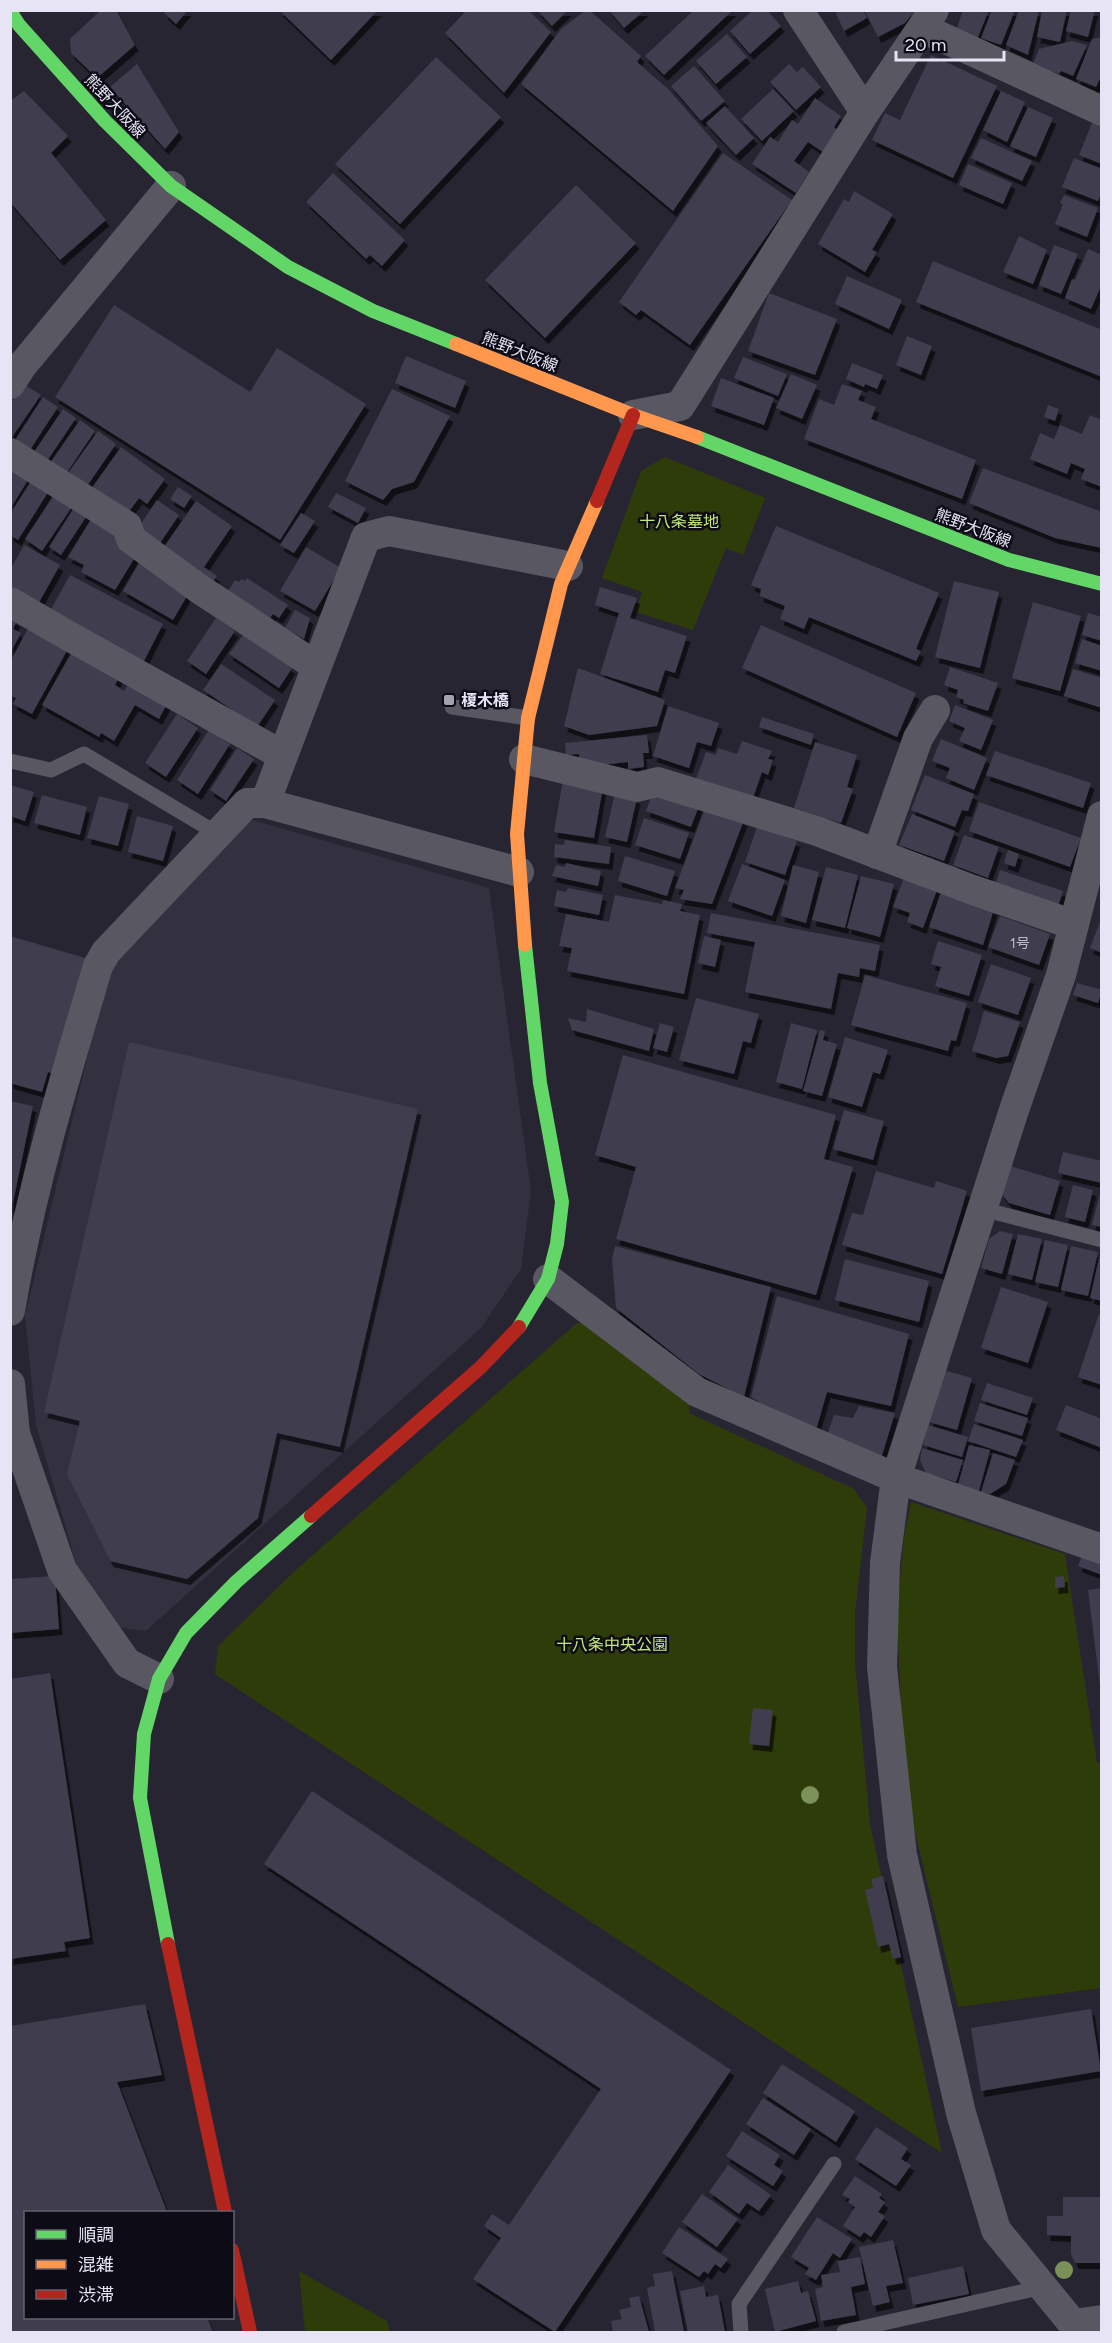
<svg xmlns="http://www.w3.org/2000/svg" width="1112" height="2343" font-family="Figtree,'Noto Sans JP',sans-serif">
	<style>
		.commercial { fill: #33303f }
		.green { fill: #2e3c0a }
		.building { fill: #413c4f; filter: url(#shadow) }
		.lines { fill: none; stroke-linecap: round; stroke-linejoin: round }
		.lane { stroke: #595762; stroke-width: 15 }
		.street { stroke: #595762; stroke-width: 30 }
		.fast { stroke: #63d668; stroke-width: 14 }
		.slow { stroke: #ff974d; stroke-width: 14 }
		.jam { stroke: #b3261e; stroke-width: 14 }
		.tree { fill: #7c905a }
		.poi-dot { fill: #a4a1b1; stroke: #0d0b16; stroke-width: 2 }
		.labels { text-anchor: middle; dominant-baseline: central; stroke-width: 5; stroke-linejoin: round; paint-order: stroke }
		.number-label { font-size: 14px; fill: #bdbacc }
		.street-label { font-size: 16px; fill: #e6e4f5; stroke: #0d0b16 }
		.park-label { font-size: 16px; fill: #c1e77a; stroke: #0d0b16 }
		.poi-label { font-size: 16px; font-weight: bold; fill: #e6e4f5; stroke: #0d0b16; text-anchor: start }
	</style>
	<defs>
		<filter id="shadow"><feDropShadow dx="3.5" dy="6" stdDeviation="0" flood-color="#0009"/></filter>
	</defs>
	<rect width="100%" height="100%" fill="#282532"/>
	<path class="commercial" d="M249 819 489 888 531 1191 521 1269 481 1328 146 1631 115 1627 79 1573 36 1425 25 1316 110 963Z"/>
	<path class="green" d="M665 457 765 498 743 555 726 548 693 630 636 612 642 592 602 578 641 471Z
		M587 1322 689 1400V1413L854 1489 867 1508 855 1613V1663L870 1824 942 2153 215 1674 218 1646 297 1569 577 1323Z
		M911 1502 1065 1554 1097 1763H1101V1988L958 2007 913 1824 902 1729 897 1614 904 1538Z
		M299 2271 387 2321 390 2332H305Z"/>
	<path class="building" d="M101 10H116L135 45 97 78 71 53 70 39Z
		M166 10H188L176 24 164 13Z
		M279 10H378L331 60Z
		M467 10H528L551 32 504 93 445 33Z
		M537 10H568L552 26Z
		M586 10H589L641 56 637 62 668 89 718 146 673 211 521 84 561 29Z
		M609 10H645L624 28Z
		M694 10H733L664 75 645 56Z
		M753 10H767L781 26 750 54 730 31Z
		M838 10H863L867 18 844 31 836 13Z
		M864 10H914V12L905 23 878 37Z
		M963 10H989L976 42 955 34Z
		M992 10H1015L1001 45 981 38Z
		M1019 10H1039L1028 55 1006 45Z
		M1042 10H1067L1060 42 1037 37Z
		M1071 10H1095L1088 37 1066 31Z
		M727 34 747 57 716 84 696 61Z
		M1102 37V74L1096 87 1076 79 1092 39Z
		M1072 41 1087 45 1073 76 1061 71 1059 74 1033 64 1039 49Z
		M931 55 997 86 953 178 872 140 885 113 900 120Z
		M436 57 501 117 400 224 335 164Z
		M137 64 179 132 165 149 110 87Z
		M789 64 797 72 803 67 821 87 796 110 770 82Z
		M694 66 725 101 701 121 671 86Z
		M773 89 794 111 762 141 741 119Z
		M24 91 68 136 51 153 106 220 60 260 10 202V101Z
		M1001 91 1025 102 1007 142 983 130Z
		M815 98 841 116 834 127 837 130 823 152 808 142 794 161 809 172 796 193 752 164 770 137 778 142 792 120 798 124Z
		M725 106 754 138 736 155 706 123Z
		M1028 107 1053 118 1036 157 1010 146Z
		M1092 123 1102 126V164L1079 155Z
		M981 138 1032 161 1022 181 971 158Z
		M723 153 792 200 690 345 641 310 636 315 619 302Z
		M1074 158 1102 169V192L1098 201 1062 187Z
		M968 164 1012 183 1003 204 959 185Z
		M333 173 405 240 382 266 370 255 366 259 306 202Z
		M576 185 636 243 545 338 485 280Z
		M854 191 893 214 872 250 877 252 865 272 818 244 844 199 849 202Z
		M1064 195 1098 208 1087 237 1055 224 1063 204 1060 203Z
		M1019 236 1047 250 1033 284 1003 272Z
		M1054 245 1078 254 1061 294 1039 285Z
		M1088 249 1102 255V284L1091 309 1065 298 1072 279 1075 280Z
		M933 261 1102 330V377L916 302Z
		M847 276 902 300 889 329 835 304Z
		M769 293 837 319 815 375 748 351Z
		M114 305 250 392 277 348 366 404 280 540 55 397Z
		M907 336 932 346 921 375 896 365Z
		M406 356 466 381 455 408 395 383Z
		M743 357 787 374 778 396 734 378Z
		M852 363 883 375 877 389 865 384 864 387 846 379Z
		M791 374 817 385 802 419 776 408Z
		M721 378 774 398 764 425 711 406Z
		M23 384 41 395 10 440V404Z
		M842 384 862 391 858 400 876 407 871 419 976 460 962 499 804 439 819 399 834 405Z
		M392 389 450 416 414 482 392 489 383 500 345 481Z
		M43 397 58 407 28 453 13 443Z
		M1048 405 1059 409 1055 421 1044 417Z
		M63 409 76 418 45 464 32 455Z
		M1090 415 1102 420V487L1081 479 1085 469 1071 463 1067 474 1030 459 1040 433 1054 439 1060 425 1082 434Z
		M80 420 95 431 66 474 50 463Z
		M98 431 116 444 87 486 68 473Z
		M121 447 165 479 147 504 139 498 125 517 89 492Z
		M14 467 30 477 10 509V472Z
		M983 468 1102 512V548L1055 538 969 503Z
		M35 475 52 486 18 540 10 535V514Z
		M178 487 192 496 184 508 170 499Z
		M56 492 74 504 42 551 25 539Z
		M336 493 366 508 358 523 328 507Z
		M157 500 179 515 156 549 134 534Z
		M196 501 232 526 204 567 217 576 208 588 159 554Z
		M77 503 90 511 61 555 49 547Z
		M301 513 315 521 294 553 280 545Z
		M93 516 137 554 115 590 81 572 84 565 68 557Z
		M776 526 939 593 916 649 921 651 916 661 809 617 804 629 780 619 785 606 760 596 761 589 751 585Z
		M24 545 60 565 37 606 10 591V570Z
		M306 547 341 568 315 611 280 591Z
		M140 561 191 589 173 620 123 591Z
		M70 575 163 624 143 663 49 613Z
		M247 578 288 605 279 618 273 614 265 625 224 597 235 580 239 582 241 579 245 581Z
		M954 581 999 592 980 668 935 657Z
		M600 587 637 598 630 618 687 636 675 673 665 670 658 692 600 674 619 613 595 605Z
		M1033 602 1081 616 1060 691 1012 678Z
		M295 610 310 618 304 639 285 628Z
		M1088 613 1102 617V641L1082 635Z
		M10 617 17 621 13 629 21 633 10 653Z
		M216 618 235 631 206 674 187 661Z
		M30 625 69 647 32 714 13 704 16 698 10 695V662Z
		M761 625 916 693 897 737 742 668Z
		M243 635 292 668 279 688 229 654Z
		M1082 639 1102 646V671L1075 663Z
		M74 648 121 674 115 685 124 691 132 678 169 700 159 719 135 705 114 741 101 733 99 737 42 705Z
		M221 664 275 700 257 727 203 690Z
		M950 667 998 683 988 711 963 703 964 700 956 697 958 690 944 685Z
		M578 668 665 700 657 726 589 735 564 726Z
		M1073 669 1102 678V708L1064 696Z
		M955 705 993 720 981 750 959 741 965 728 949 721Z
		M668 706 719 723 711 746 697 742 689 768 653 756Z
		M177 714 198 728 166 777 145 763Z
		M762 717 814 734 811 745 759 727Z
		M209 730 230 744 198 794 177 780Z
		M647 735 649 753H643L644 767 628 769V762L591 766 579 762V754L566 755 565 743Z
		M941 739 987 758 974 790 946 778 950 768 932 761Z
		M742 741 772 751 768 759 773 760 768 775 762 772 753 798 696 779 706 752 716 755 718 748 737 754Z
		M815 742 857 755 847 787 853 789 841 823 794 808Z
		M237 748 254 759 226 801 210 790Z
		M995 751 1091 783 1083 808 986 775Z
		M925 775 974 794 968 811 962 810 955 827 911 810Z
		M563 780 603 787 594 838 554 832Z
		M10 785 34 792 25 821 10 816Z
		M655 787 700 803 691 827 646 811Z
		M615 793 637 798 627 842 605 837Z
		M42 795 87 807 80 835 34 823Z
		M99 796 129 804 118 846 87 838Z
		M979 802 1081 838 1070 867 969 831Z
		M706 806 744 820 712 904 680 899 684 890 675 888Z
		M912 814 955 831 944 861 899 845Z
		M137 816 173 826 163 861 128 852Z
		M644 818 689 833 680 859 635 845Z
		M757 827 797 841 785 875 745 862Z
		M964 835 999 847 988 878 953 865Z
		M565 840 611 847 609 864 554 857 555 844 564 845Z
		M1008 850 1019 854 1015 867 1004 863Z
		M625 856 675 871 667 896 618 881Z
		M566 863 601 871 598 886 552 876 556 865 565 867Z
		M742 864 785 880 772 916 728 901Z
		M793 865 819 872 806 923 781 916Z
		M826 867 858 875 845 928 812 920Z
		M1000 870 1063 891 1057 910 994 890Z
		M905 875 938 887 923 928 907 922 910 913 893 907Z
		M861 876 894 884 880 937 847 928Z
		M568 888 603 895 599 915 554 906 557 890 566 892Z
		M941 892 994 909 983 945 929 927Z
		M615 895 662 904 663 900 682 904 680 911 700 915 684 994 567 971 572 948 559 946 566 914 609 922Z
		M711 913 880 945 875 971 860 968 859 977 838 973 831 1009 745 992 755 942 707 933Z
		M1000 916 1050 934 1039 965 988 947Z
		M1101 919H1102V953L1090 948Z
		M10 936 85 958 58 1075 48 1072 42 1092 10 1083Z
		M704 936 721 940 715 967 698 963Z
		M938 941 982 955 969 996 935 986 941 967 931 964Z
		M991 964 1031 978 1018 1015 978 1002Z
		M865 975 967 1003 956 1041 951 1040 948 1051 851 1025Z
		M1077 983 1102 990 1098 1003 1073 995Z
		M696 998 759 1014 751 1043 743 1041 734 1074 679 1060Z
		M587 1009 654 1029 649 1051 572 1030 568 1018 586 1022Z
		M984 1011 1020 1022 1008 1056 996 1058 972 1051Z
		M660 1023 674 1027 667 1052 653 1048Z
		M791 1023 817 1030 802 1089 776 1082Z
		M820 1030 825 1031 823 1040 837 1044 822 1096 803 1091Z
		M845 1037 888 1050 880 1074 873 1072 862 1107 828 1097Z
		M129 1042 418 1109 340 1447 277 1433 258 1518 187 1579 110 1561 67 1474 80 1421 44 1412Z
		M623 1055 836 1115 824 1159 853 1167 816 1295 616 1239 636 1167 595 1155Z
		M10 1101 33 1106 12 1207H10Z
		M844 1110 884 1121 873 1160 833 1149Z
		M1063 1152 1102 1161V1183L1058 1173Z
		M1010 1166 1060 1181 1050 1215 1009 1203 1001 1193Z
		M876 1171 934 1188 936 1181 967 1191 942 1274 842 1245 852 1213 863 1215Z
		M1073 1185 1093 1190 1085 1222 1065 1217Z
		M1101 1190H1102V1227L1092 1225Z
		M1000 1231 1013 1234 1002 1274 981 1268 989 1239Z
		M1018 1234 1042 1239 1032 1280 1008 1274Z
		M1045 1240 1068 1245 1058 1287 1035 1282Z
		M615 1246 771 1287 744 1397 699 1374 616 1308 612 1259Z
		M1071 1246 1098 1252 1088 1296 1061 1290Z
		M1101 1250H1102V1301L1090 1298Z
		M845 1259 929 1281 919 1322 835 1300Z
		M1001 1287 1048 1302 1028 1363 981 1348Z
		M777 1296 909 1334 891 1406 827 1392 814 1437 751 1397Z
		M1099 1314 1102 1315V1385L1078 1377Z
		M943 1370 972 1378 957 1430 929 1422Z
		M987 1383 1033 1398 1027 1415 981 1400Z
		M980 1403 1028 1418 1022 1436 974 1421Z
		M1066 1405 1102 1419V1448L1056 1430Z
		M859 1406 895 1413 880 1462 825 1441 834 1415 853 1418Z
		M974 1424 1023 1440 1016 1457 968 1441Z
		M928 1425 968 1437 962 1457 923 1445Z
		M969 1445 990 1450 979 1491 958 1485Z
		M922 1448 963 1460 956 1482 926 1473 920 1460Z
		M993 1453 1015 1460 1006 1484 990 1494 981 1492Z
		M1083 1553 1102 1560V1575L1078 1566Z
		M55 1576 59 1629 10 1633V1579Z
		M1064 1576 1065 1587 1055 1588V1577Z
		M1102 1588V1686H1100L1088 1590Z
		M50 1673 90 1938 64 1942 66 1951 10 1959V1679Z
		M753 1708 773 1710 769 1746 749 1744Z
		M312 1791 731 2070 555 2332 473 2279 501 2238 484 2226 492 2214 509 2225 601 2089 264 1864Z
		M883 1876 901 1957 893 1959 889 1944 878 1947 865 1890 873 1888 871 1879Z
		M145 2004 162 2075 117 2082 167 2212H26V2318H207L213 2332H10V2026Z
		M1091 2009 1101 2071 981 2091 971 2028Z
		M782 2064 855 2111 836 2142 763 2093Z
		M763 2098 811 2129 794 2155 746 2124Z
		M876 2127 908 2148 901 2159 911 2165 896 2186 855 2159Z
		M742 2131 780 2155 774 2165 783 2171 773 2186 726 2156Z
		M728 2165 771 2195 759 2211 747 2203 739 2214 709 2192Z
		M855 2176 882 2194 879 2198 885 2202 878 2212 885 2216 871 2237 864 2232 860 2237 843 2226 855 2207 848 2202 850 2199 842 2195Z
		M702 2194 738 2219 717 2247 682 2222Z
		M1063 2197H1102V2263H1075L1071 2254V2236L1047 2235V2216H1063Z
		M817 2217 852 2239 840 2258 833 2253 816 2280 805 2274 809 2268 791 2257Z
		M679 2227 728 2259 721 2268 715 2264 708 2274 704 2271 699 2277 662 2253Z
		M893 2240 903 2283 886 2286 890 2302 873 2306 859 2247Z
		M860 2257 865 2284 851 2287 856 2315 821 2321 815 2289 823 2287 821 2275 840 2272 838 2261Z
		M963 2266 969 2294 913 2305 908 2278Z
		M672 2271 684 2331 655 2332 647 2288 655 2286 653 2274Z
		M798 2281 801 2293 808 2291 816 2321 775 2332 765 2289Z
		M704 2286 706 2297 718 2295 725 2332H688L680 2291Z
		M639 2296 649 2332H613L611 2321 622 2319 619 2310 631 2307 629 2298Z"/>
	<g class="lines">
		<path class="lane" d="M452 707 528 718
			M10 761 51 770 84 754 218 834
			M982 1209 1102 1240
			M741 2332 739 2304 834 2164
			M844 2332 1043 2287"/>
		<path class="street" d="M922 28 1102 111
			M865 112 934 10
			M10 384 21 367 171 186
			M633 415 680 406 865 112 798 10
			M10 453 127 526 131 539 198 588 316 666
			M10 602 67 635 282 755
			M524 759 637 787 658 782 817 831 973 890 1074 925
			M265 803 366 537 389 531 568 566
			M877 854 918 738 935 710
			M548 1279 697 1392 896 1478 1102 1549
			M10 1311C30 1193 64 1080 98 966L106 952 247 803H265L519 872
			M10 1384 15 1433 62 1570 127 1663 159 1679
			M1073 2324 1102 2320
			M1076 2332 1073 2324 996 2230 961 2113 902 1855 882 1667 885 1563 896 1478 1014 1110 1061 975 1102 816"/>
		<path class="fast" d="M10 11 19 25 105 121 171 186 288 267 373 311 456 344
			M697 437 1009 560 1102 584
			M519 1327 548 1279 557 1244 562 1202 540 1083 525 945
			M168 1944 140 1798 144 1734 159 1679 186 1633 236 1582 311 1516"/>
		<path class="slow" d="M456 344 633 415 697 437
			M525 945 517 834 528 718 561 584 597 501"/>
		<path class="jam" d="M597 501 633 415
			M311 1516 481 1367 519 1327
			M168 1944 225 2212
			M232 2250 250 2332"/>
	</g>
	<g class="tree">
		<circle cx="810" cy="1795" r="9"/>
		<circle cx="1064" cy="2270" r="9"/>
	</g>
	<rect class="poi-dot" x="443" y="694" width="12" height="12" rx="3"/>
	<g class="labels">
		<g class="number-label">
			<text x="1020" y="943">1号</text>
		</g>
		<g class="street-label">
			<text transform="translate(115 106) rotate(47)">熊野大阪線</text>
			<text transform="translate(520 352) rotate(22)">熊野大阪線</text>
			<text transform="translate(973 528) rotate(21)">熊野大阪線</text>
		</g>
		<g class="park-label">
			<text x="679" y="521">十八条墓地</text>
			<text x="612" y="1644">十八条中央公園</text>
		</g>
		<g class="poi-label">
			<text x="461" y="700">榎木橋</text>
		</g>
	</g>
	<rect width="1112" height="2343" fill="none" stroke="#e6e4f5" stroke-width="24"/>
	<rect x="24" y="2211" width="210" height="108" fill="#0d0b16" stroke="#64626f" stroke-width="1.5"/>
	<rect x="36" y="2230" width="30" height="9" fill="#63d668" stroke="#64626f" stroke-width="1.5"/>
	<text x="78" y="2241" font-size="18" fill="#e6e4f5">順調</text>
	<rect x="36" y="2260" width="30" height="9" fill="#ff974d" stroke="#64626f" stroke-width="1.5"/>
	<text x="78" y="2271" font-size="18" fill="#e6e4f5">混雑</text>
	<rect x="36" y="2290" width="30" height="9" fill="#b3261e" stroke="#64626f" stroke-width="1.5"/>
	<text x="78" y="2301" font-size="18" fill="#e6e4f5">渋滞</text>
	<path d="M896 51v9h108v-9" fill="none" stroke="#e6e4f5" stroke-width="3"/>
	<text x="905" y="51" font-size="18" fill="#e6e4f5" stroke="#0d0b16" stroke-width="4.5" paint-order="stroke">20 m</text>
</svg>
